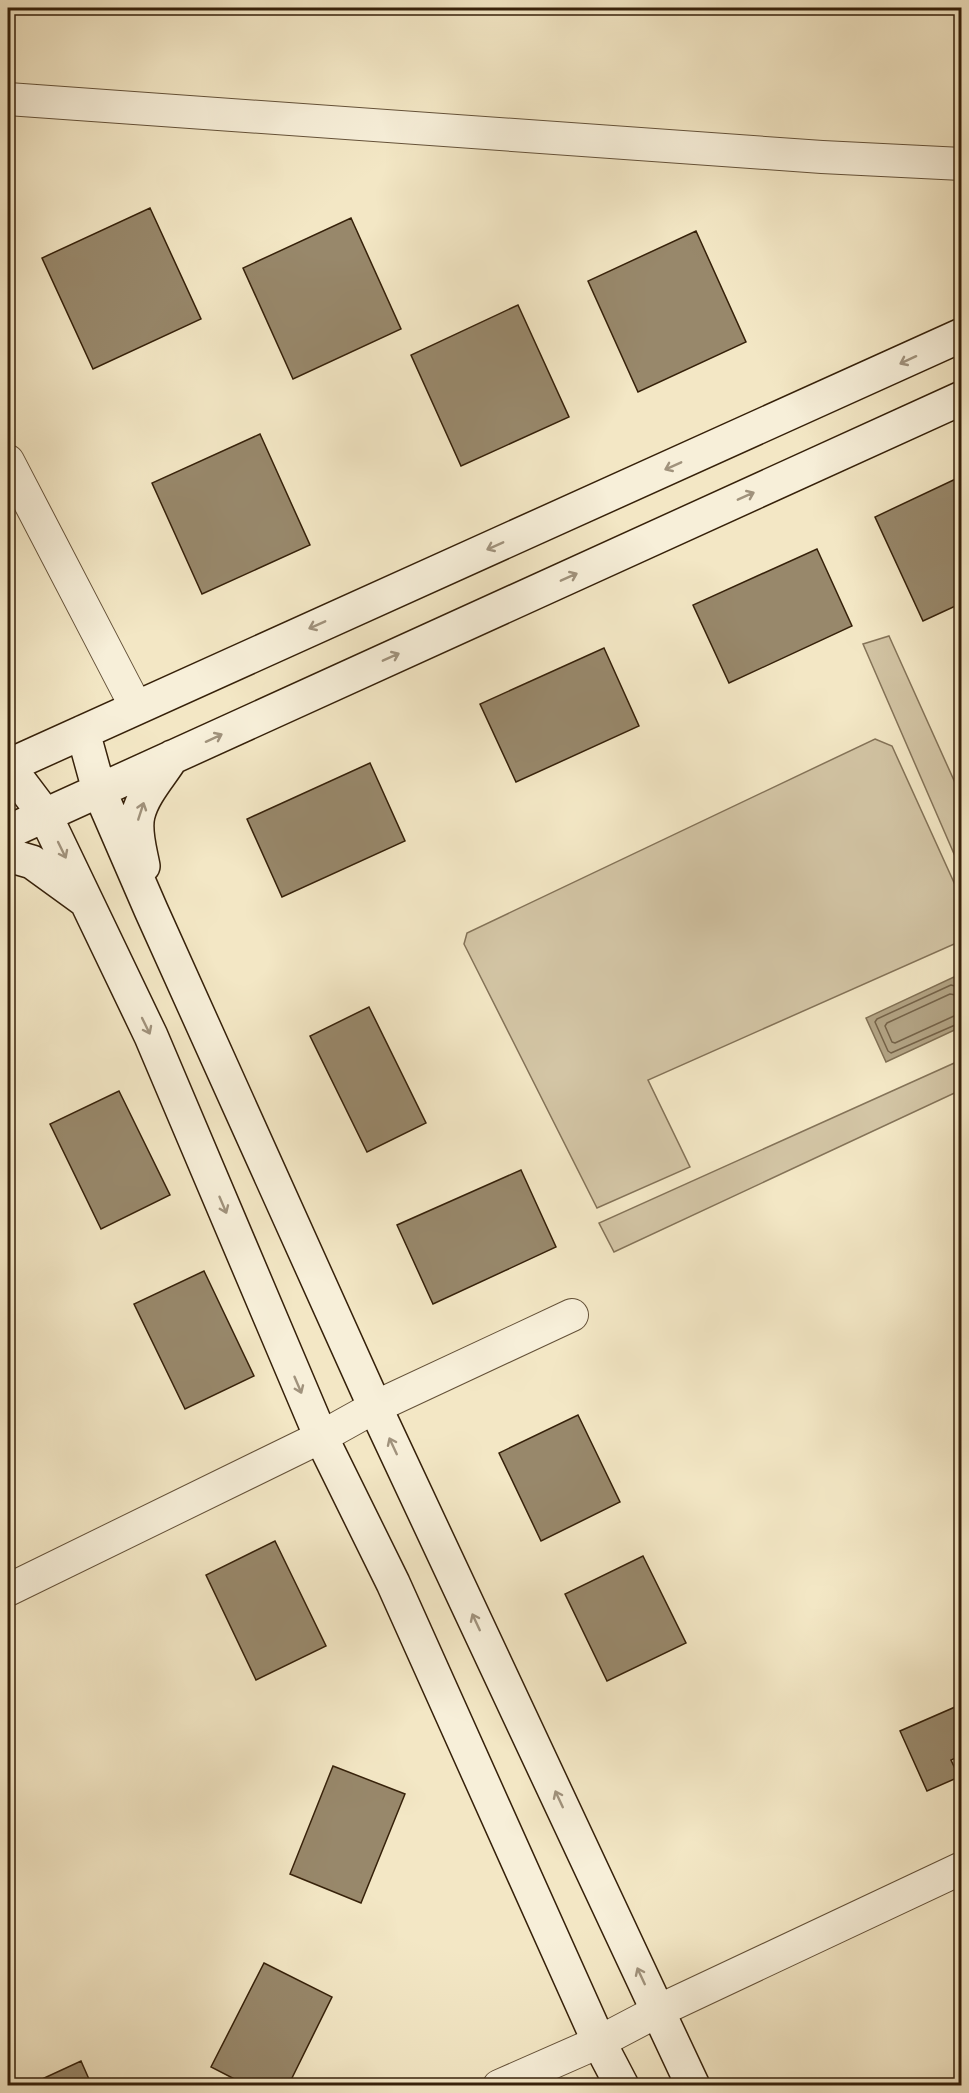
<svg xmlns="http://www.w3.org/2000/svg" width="969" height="2093" font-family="Cardo,serif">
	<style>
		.green { fill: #d3c5a5; stroke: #847358; stroke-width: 1.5 }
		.water { fill: #b3a485; stroke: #817054; stroke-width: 1.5 }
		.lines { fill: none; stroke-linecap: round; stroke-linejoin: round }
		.shore { stroke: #746248; stroke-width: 1.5 }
		.building { fill: #98886b; stroke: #36210a; stroke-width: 1.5 }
		.minor-casing { stroke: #655239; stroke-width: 34 }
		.secondary-casing { stroke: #36210a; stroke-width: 36 }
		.minor { stroke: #f7efd9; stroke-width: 32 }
		.secondary { stroke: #f7efd9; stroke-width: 33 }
		.oneway { stroke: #a0927c }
	</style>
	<rect width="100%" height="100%" fill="#f3e7c5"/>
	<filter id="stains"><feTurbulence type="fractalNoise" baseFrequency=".00333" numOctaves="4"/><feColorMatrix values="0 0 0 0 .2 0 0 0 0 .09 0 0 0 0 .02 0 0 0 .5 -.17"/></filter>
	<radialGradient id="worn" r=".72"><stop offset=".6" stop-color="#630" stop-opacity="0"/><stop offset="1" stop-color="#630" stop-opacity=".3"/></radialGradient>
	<path class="green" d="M889 636 961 796V870L863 644Z
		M875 739 892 746 961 898V941L648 1080 690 1167 597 1208 464 944 467 933Z
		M961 1060V1090L614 1252 599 1223Z"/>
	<path class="water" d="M956 976 961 988V1027L886 1062 866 1018Z"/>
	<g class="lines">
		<path class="shore" d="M962 988 951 985 877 1019 875 1022 888 1051 891 1053 962 1022
			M962 996 950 994 887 1023 885 1026 892 1042 895 1043 954 1016 962 1015"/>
	</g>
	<path class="building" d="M150 208 201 319 93 369 42 258Z
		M351 218 401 329 293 379 243 268Z
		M696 231 746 342 638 392 588 281Z
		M518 305 569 417 461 466 411 355Z
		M260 434 310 545 202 594 152 483Z
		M962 476V603L923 621 875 517Z
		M817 549 852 626 729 683 693 605Z
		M604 648 639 726 516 782 480 704Z
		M370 763 405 841 282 897 247 819Z
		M369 1007 426 1123 367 1152 310 1036Z
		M119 1091 170 1195 101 1229 50 1124Z
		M521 1170 556 1247 433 1304 397 1225Z
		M204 1271 254 1376 185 1409 134 1304Z
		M578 1415 620 1502 541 1541 499 1453Z
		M275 1541 326 1646 256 1680 206 1575Z
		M643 1556 686 1643 607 1681 565 1594Z
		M962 1704V1755L951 1760 959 1777 927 1791 900 1731Z
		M333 1766 405 1794 361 1903 290 1874Z
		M264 1963 332 1997 288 2086H248L211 2067Z
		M81 2061 92 2086H27Z"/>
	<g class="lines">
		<defs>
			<path id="minor" d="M8 99 822 157 962 164
				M8 461 136 707
				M8 1590 321 1437 375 1407 572 1315
				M499 2086 599 2042 658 2011 962 1868"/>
			<path id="secondary" d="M83 732 99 790 151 910 375 1407 693 2086
				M8 766 45 815 151 1036 321 1437 393 1583 599 2042 622 2086
				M8 766 962 335
				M8 832 962 398
				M8 855 32 862 83 899
				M143 866C140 850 134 831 138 815 143 794 161 775 172 757"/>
		</defs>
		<use href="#minor" class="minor-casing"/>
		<use href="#secondary" class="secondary-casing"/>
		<use href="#minor" class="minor"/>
		<use href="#secondary" class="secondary"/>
	</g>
	<defs><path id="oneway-shaft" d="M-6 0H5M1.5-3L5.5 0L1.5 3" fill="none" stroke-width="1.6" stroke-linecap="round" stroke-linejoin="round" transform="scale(1.5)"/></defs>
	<g class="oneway">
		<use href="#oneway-shaft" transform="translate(908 360) rotate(155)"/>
		<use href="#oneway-shaft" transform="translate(673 466) rotate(156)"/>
		<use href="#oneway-shaft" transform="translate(746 496) rotate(-24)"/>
		<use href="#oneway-shaft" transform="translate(495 546) rotate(156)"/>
		<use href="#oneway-shaft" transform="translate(569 577) rotate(-24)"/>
		<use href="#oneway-shaft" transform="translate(317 625) rotate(156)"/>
		<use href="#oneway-shaft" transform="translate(391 657) rotate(-24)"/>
		<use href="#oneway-shaft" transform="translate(214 738) rotate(-25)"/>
		<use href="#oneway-shaft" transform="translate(141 811) rotate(-72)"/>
		<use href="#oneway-shaft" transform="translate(62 850) rotate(64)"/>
		<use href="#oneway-shaft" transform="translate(146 1026) rotate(64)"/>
		<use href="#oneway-shaft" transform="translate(223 1205) rotate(67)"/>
		<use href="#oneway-shaft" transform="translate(298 1385) rotate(67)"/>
		<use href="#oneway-shaft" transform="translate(393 1446) rotate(-115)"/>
		<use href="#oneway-shaft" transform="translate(476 1622) rotate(-115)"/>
		<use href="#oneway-shaft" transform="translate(559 1799) rotate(-115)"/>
		<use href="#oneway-shaft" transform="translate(641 1976) rotate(-115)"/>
	</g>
	<rect width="969" height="2093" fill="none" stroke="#f3e7c5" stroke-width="30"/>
	<rect x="9" y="9" width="951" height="2075" fill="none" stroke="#36210a" stroke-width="3"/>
	<rect x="15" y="15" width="939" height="2063" fill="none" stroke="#36210a" stroke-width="1.5"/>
	<rect width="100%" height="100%" filter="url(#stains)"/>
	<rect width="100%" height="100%" fill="url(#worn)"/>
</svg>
